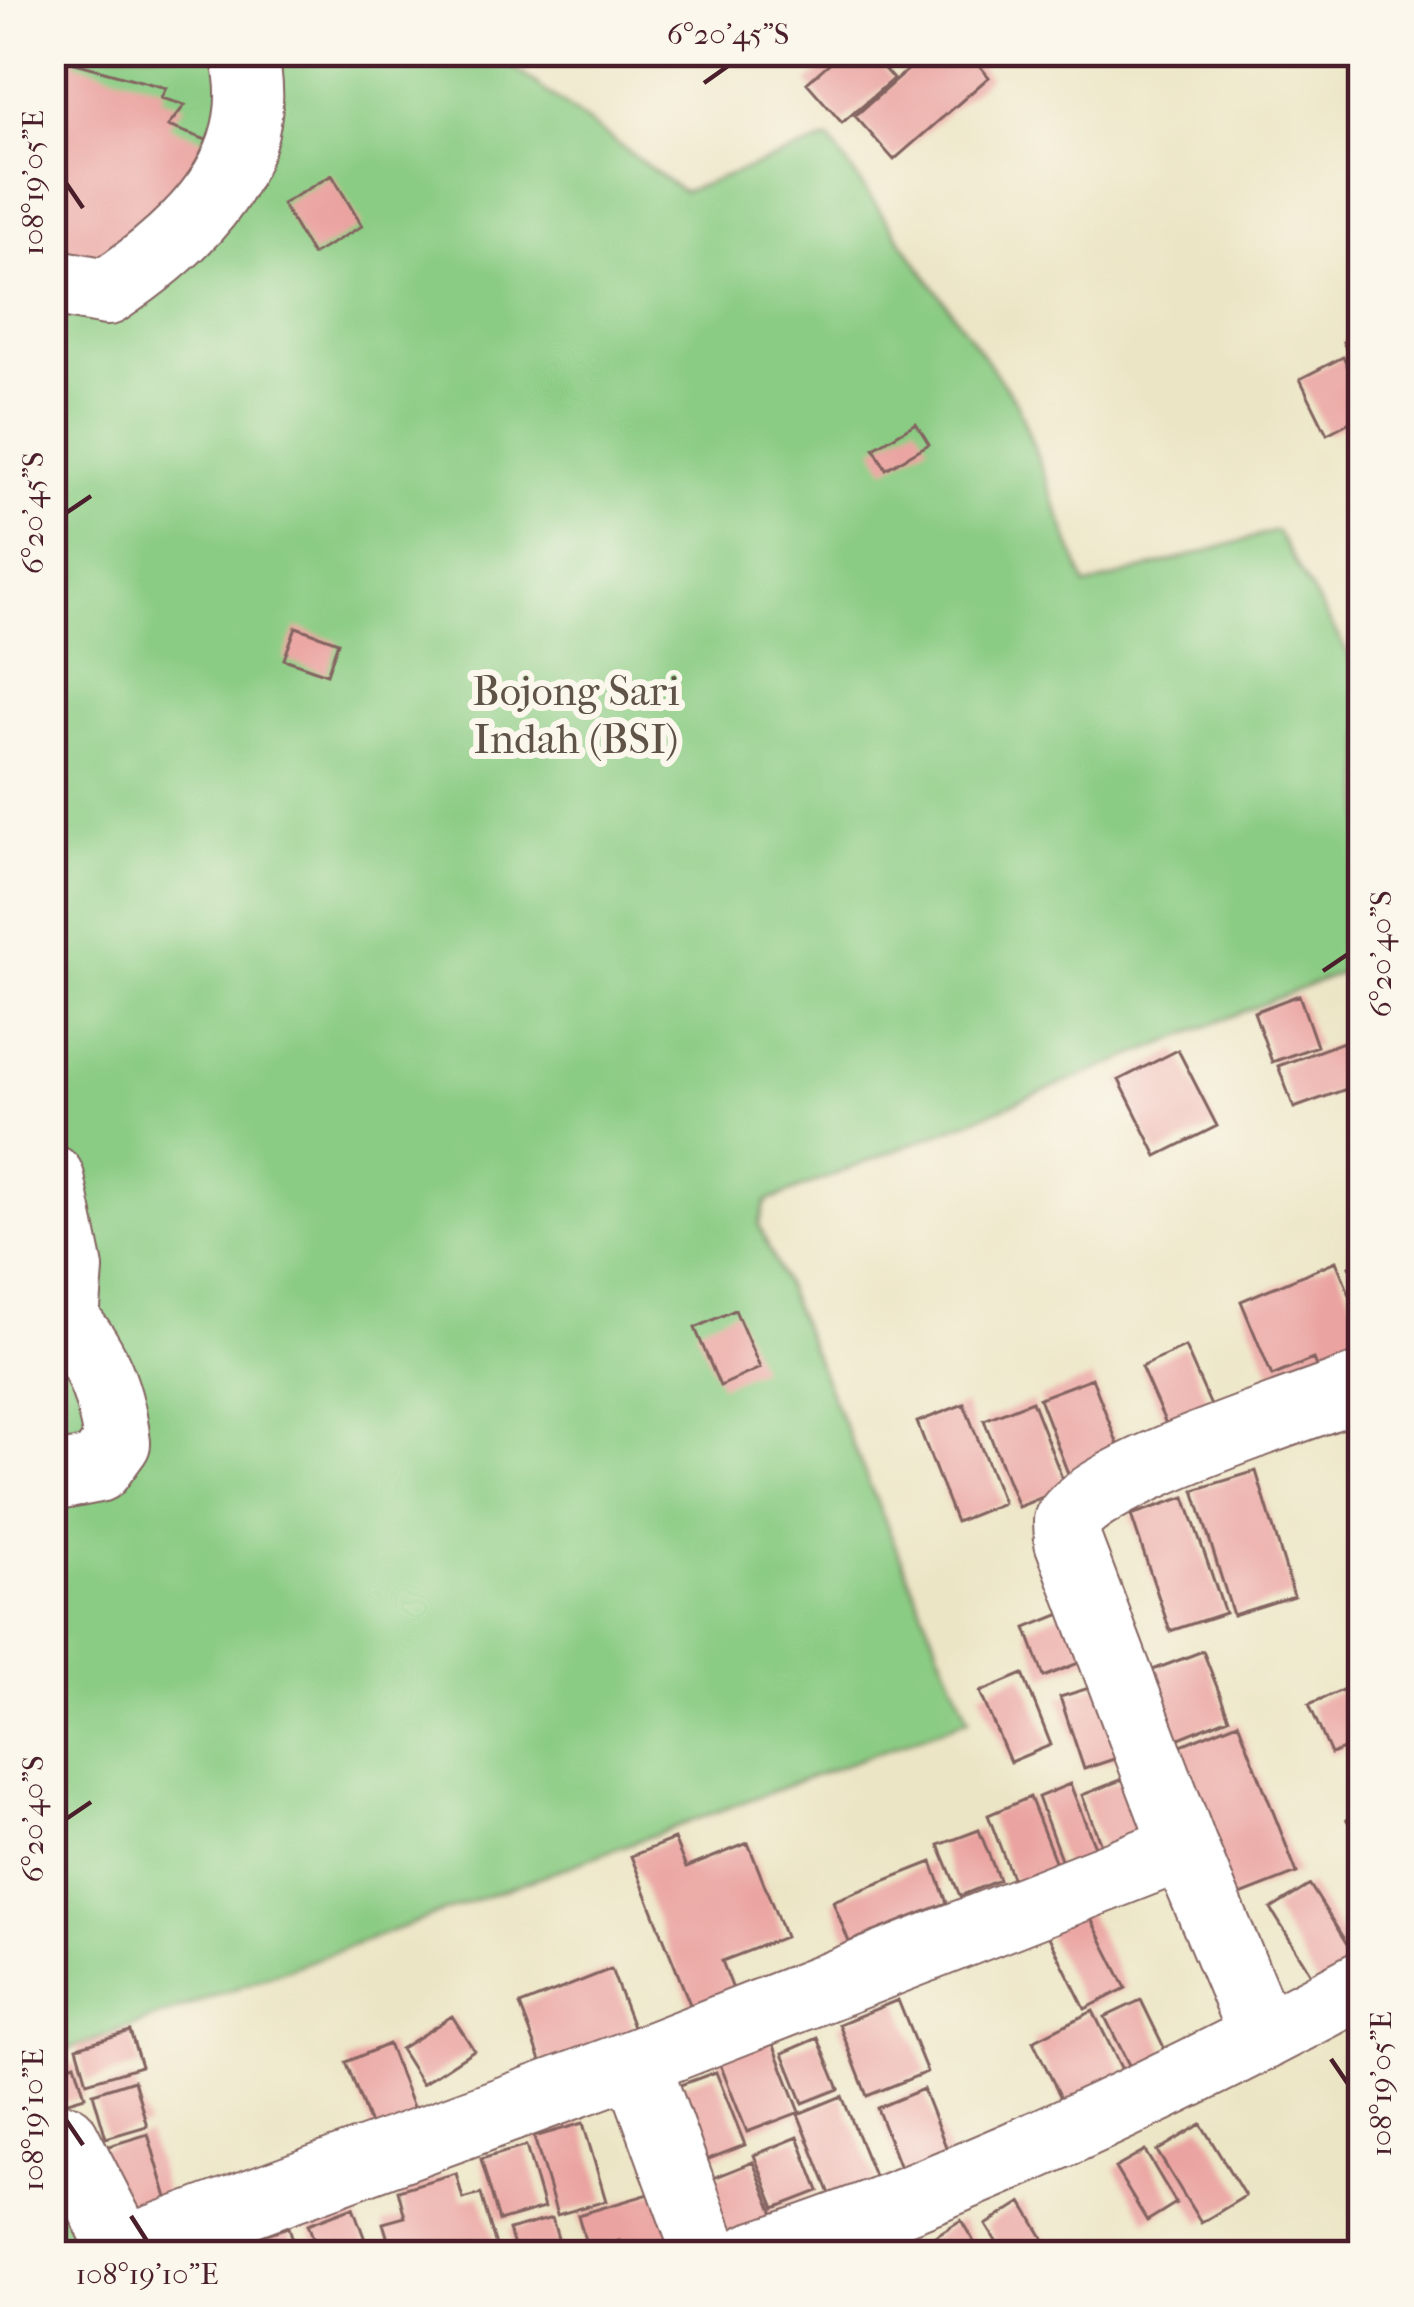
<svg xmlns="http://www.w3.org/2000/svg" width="1414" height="2307" font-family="'IM FELL French Canon',serif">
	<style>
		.green { fill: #8bcc84; stroke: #6a7658; stroke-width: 3 }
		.building { fill: #eaa3a0 }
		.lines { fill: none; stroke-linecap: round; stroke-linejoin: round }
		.minor-casing { stroke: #836461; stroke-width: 70 }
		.minor { stroke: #fff; stroke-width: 66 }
		.rail { stroke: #4a1f2b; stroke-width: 9; stroke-dasharray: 18 9; stroke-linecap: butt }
		.ticks { fill: none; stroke: #4a1f2b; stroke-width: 4.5 }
		.labels { text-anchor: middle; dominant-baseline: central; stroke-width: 12; stroke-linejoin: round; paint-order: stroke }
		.park-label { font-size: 42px; fill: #5e5346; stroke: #fbf7ec }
		.neatline { fill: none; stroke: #4a1f2b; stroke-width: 4.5 }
		.ticks-label { font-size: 30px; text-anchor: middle; fill: #4a1f2b }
	</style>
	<rect width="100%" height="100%" fill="#fbf7ec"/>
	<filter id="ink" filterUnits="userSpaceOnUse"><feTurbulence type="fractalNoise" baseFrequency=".00833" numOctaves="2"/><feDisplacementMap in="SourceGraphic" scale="24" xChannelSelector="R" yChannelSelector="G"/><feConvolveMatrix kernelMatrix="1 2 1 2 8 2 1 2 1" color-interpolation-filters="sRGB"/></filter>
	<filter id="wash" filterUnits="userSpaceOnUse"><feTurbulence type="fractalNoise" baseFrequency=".004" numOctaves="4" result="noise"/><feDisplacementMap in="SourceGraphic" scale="48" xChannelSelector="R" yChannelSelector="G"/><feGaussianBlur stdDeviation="2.7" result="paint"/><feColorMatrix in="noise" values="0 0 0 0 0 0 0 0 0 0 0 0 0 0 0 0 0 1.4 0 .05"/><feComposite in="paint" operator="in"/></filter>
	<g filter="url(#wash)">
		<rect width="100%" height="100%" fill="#ece5c5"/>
		<path class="green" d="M51 51H491L683 192 829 139 1017 403 1086 586 1276 531 1363 679V964L766 1202 759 1225 969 1719 51 2056Z
			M51 2154 96 2256H51Z"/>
		<g id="blocks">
			<path class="building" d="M51 51H79L75 63 166 88 161 98 185 105 168 126 215 143 192 191 109 271 51 253Z
				M843 51H868L893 79 842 123 807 83Z
				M929 51H967L989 77 894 160 855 116Z
				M332 175 362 226 312 255 282 204Z
				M1363 332V383L1343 342Z
				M1343 357 1363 398V415L1327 434 1300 379Z
				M916 423 929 444 886 469 874 448Z
				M296 627 338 642 327 674 284 659Z
				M1299 995 1317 1046 1272 1062 1254 1012Z
				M1357 1037 1363 1083 1294 1108 1278 1066Z
				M1178 1050 1217 1126 1157 1156 1119 1080Z
				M1363 1260V1298L1349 1266Z
				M1336 1261 1363 1327V1352L1318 1371 1313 1359 1272 1376 1241 1301Z
				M735 1310 760 1368 720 1386 695 1328Z
				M1185 1347 1211 1406 1167 1426 1141 1367Z
				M1092 1378 1122 1455 1069 1476 1039 1398Z
				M1032 1401 1066 1488 1018 1507 984 1420Z
				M964 1404 1003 1503 956 1522 917 1422Z
				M1256 1471 1294 1596 1233 1615 1194 1490Z
				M1185 1497 1225 1613 1170 1631 1131 1515Z
				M1083 1605 1103 1653 1044 1677 1026 1628Z
				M1203 1651 1229 1718 1162 1745 1137 1676Z
				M1023 1674 1051 1745 1010 1762 980 1692Z
				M1363 1681V1740L1331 1754 1309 1704Z
				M1105 1683 1129 1754 1084 1769 1060 1697Z
				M1238 1722 1297 1873 1220 1903 1161 1753Z
				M1126 1778 1152 1846 1108 1863 1082 1795Z
				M1070 1784 1101 1862 1067 1875 1038 1797Z
				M1030 1797 1059 1871 1016 1888 988 1815Z
				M1363 1809V1846L1347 1820Z
				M979 1830 999 1880 960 1896 939 1845Z
				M674 1839 686 1868 748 1843 785 1937 722 1961 743 2015 701 2032 631 1856Z
				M932 1862 947 1903 849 1942 833 1901Z
				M1310 1885 1362 1968 1322 1992 1271 1909Z
				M1085 1907 1126 1988 1085 2009 1044 1927Z
				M1363 1922V1956L1348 1932Z
				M611 1969 636 2035 545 2071 520 2005Z
				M898 2000 927 2072 867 2096 839 2024Z
				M1141 2000 1174 2068 1139 2085 1105 2017Z
				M1093 2011 1130 2086 1070 2116 1033 2041Z
				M452 2016 474 2050 422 2084 400 2049Z
				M130 2031 141 2066 87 2082 77 2047Z
				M771 2038 800 2112 747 2132 718 2059Z
				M818 2038 839 2089 803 2103 783 2053Z
				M388 2044 422 2130 379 2148 346 2062Z
				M75 2063 85 2096 51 2106V2071Z
				M716 2072 745 2145 701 2162 672 2088Z
				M134 2080 147 2126 106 2138 93 2093Z
				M923 2089 952 2162 905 2181 877 2108Z
				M842 2096 876 2181 832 2199 798 2114Z
				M583 2123 606 2201 557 2215 534 2137Z
				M1201 2124 1245 2196 1201 2223 1157 2151Z
				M148 2134 168 2201 111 2218 92 2151Z
				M798 2137 819 2191 775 2208 754 2155Z
				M526 2146 544 2208 499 2221 481 2159Z
				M1145 2151 1176 2203 1147 2221 1115 2168Z
				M753 2162 776 2219 728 2238 706 2181Z
				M456 2173 463 2199 481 2194 499 2256H393L383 2223 405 2217 398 2190Z
				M676 2186 692 2238 630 2256H623L619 2241 588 2251 578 2215Z
				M1022 2202 1054 2256H1005L986 2225Z
				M353 2207 371 2256H320L308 2224Z
				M552 2218 563 2256H517L509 2230Z
				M961 2220 982 2256H919L914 2249Z
				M289 2227 298 2256H241L237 2243Z"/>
		</g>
	</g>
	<g filter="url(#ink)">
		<use href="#blocks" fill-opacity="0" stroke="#836461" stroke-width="3"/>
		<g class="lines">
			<defs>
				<path id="minor" d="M51 282 107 292C189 237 273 159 243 51
					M51 1178 70 1269 66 1320
					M51 1308C92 1342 111 1390 117 1443L98 1469 51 1478
					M1184 1847 1263 2037
					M636 2062 707 2256
					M65 2137 123 2250
					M126 2256 123 2250 636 2062 1184 1847 1068 1541 1067 1521C1100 1471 1299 1411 1363 1385
					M753 2256C964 2186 1167 2089 1363 1984"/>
			</defs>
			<use href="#minor" class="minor-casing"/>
			<use href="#minor" class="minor"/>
			<path class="rail" d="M51 2222 66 2256"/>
		</g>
	</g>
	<path class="ticks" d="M704 83 728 66M66 183 83 208M66 513 91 496M1323 971 1348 954M66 1819 91 1802M1331 2059 1348 2084M66 2120 83 2145M131 2216 147 2241"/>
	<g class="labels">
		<g class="park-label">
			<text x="576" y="691">Bojong Sari<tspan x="576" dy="48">Indah (BSI)</tspan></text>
		</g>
	</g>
	<rect width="1414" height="2307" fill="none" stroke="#fbf7ec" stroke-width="132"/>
	<rect x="66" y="66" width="1282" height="2175" class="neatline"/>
	<g class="ticks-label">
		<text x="728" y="44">6°20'45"S</text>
		<text transform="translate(33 183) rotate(-90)" y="10">108°19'05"E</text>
		<text transform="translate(33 513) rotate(-90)" y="10">6°20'45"S</text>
		<text transform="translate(1381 954) rotate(-90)" y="10">6°20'40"S</text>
		<text transform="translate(33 1819) rotate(-90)" y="10">6°20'40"S</text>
		<text transform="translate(1381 2084) rotate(-90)" y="10">108°19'05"E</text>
		<text transform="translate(33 2120) rotate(-90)" y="10">108°19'10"E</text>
		<text x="147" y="2284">108°19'10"E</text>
	</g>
</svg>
